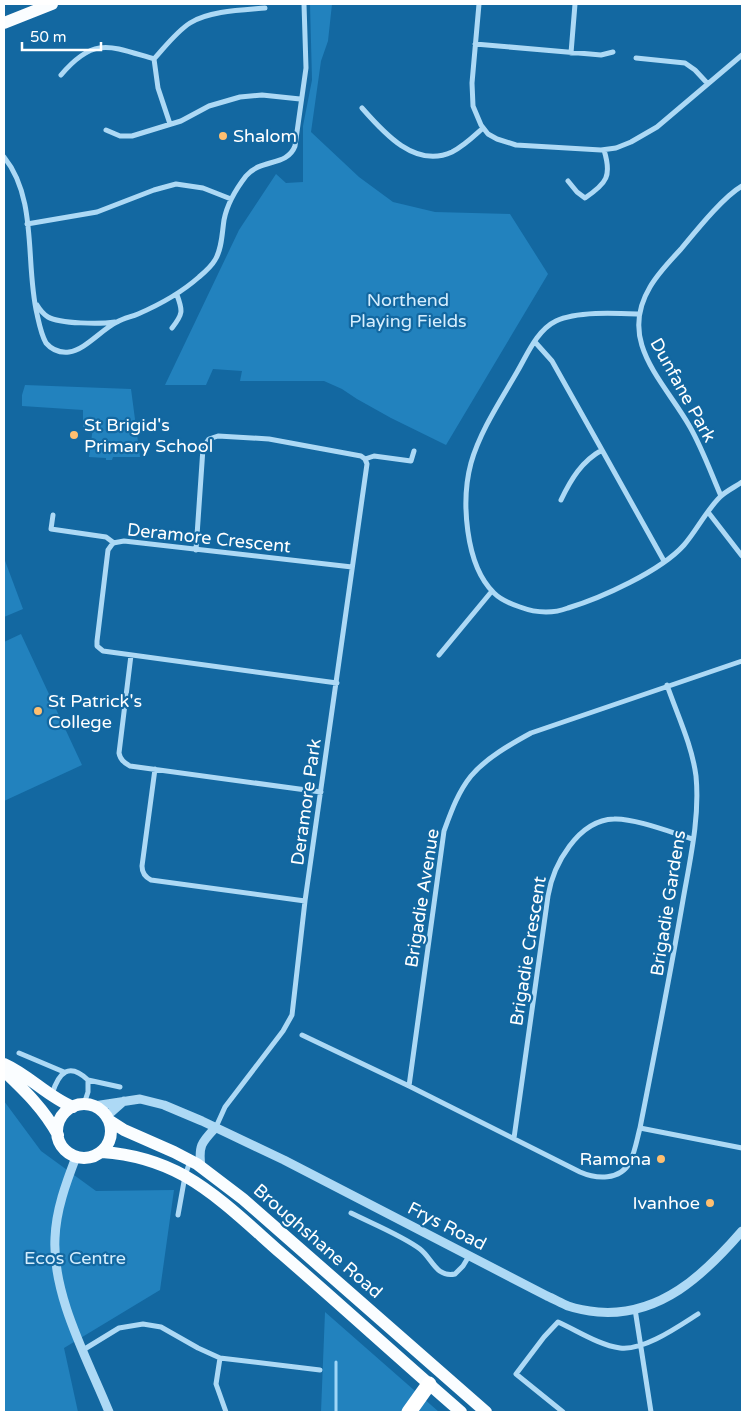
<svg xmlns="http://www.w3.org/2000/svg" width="746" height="1416" font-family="'Varela Round',sans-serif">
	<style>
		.green { fill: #2282be }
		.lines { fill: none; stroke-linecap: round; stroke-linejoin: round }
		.stream { stroke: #9fd6f7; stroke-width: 3 }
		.minor { stroke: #add9f5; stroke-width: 5 }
		.tertiary { stroke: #add9f5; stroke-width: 9 }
		.primary { stroke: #fafdff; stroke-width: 12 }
		.motorway { stroke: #fff; stroke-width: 15 }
		.poi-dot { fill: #ffbf70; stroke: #1368a1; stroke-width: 2 }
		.labels { text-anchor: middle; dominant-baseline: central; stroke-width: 4.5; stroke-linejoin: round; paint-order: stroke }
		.poi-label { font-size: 18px; fill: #fff; stroke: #1368a1; text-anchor: start }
		.park-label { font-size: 18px; fill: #d5eefe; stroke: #1368a1 }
		.street-label { font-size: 18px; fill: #fff; stroke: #1368a1 }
	</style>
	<rect width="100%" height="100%" fill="#1368a1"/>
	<path class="green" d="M310 4H332L328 41 321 61 311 132 359 177 393 202 435 212 510 214 548 274 446 445 391 418 357 399 342 389 324 381H240L242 371 213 369 206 385H165L239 230 276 174 286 183 303 182V126L312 80Z
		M25 385 131 389 140 457H113L112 460H106V458L89 457 93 427H83V410L22 406V395Z
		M4 558 23 609 4 617Z
		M21 634 82 765 4 801V642Z
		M4 1101 41 1151 96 1191 174 1190 160 1290 64 1348 78 1412H4Z
		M325 1312 439 1412H321Z"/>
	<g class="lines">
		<path class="stream" d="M336 1362V1412"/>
		<path class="minor" d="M479 4 472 83 473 106 481 125 488 134 497 139 516 145 601 150 616 148 631 142 657 127 742 55
			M475 44 590 54 601 55 613 52
			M571 53 575 4
			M636 58 685 63 695 70 708 84
			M61 75C94 36 110 46 154 59
			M362 108C383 132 415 169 452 152 464 146 473 137 483 128
			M170 124 158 88 154 59C165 47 176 32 190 23 209 11 242 10 265 8
			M106 130 120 136H132L181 121 209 106 240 97 262 95 300 99
			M4 157C38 199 25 264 37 314 39 323 41 334 46 343 52 350 60 353 69 352 85 350 102 329 117 322 124 318 131 317 138 314 161 304 181 293 199 277 205 272 211 267 215 260 222 249 222 233 224 220 227 204 236 189 246 176 261 158 287 167 295 146L306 68 304 4
			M568 181 577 192 585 198C607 183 612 176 604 150
			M27 224 97 212 154 190 176 184 203 188 231 199
			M37 305C40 310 43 314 48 317 60 324 101 324 115 322
			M638 314C616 313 576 311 556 321 537 330 527 355 517 372 501 400 480 431 471 463 461 500 465 565 494 593 501 600 511 604 520 607 536 613 552 614 568 608 601 598 661 571 684 545 697 530 706 511 720 497 726 491 735 487 742 482
			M172 328C183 314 183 311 177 295
			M535 342 552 361 602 450C582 461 571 479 561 500
			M602 450 664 561
			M365 459 374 456 411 461 414 451
			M721 496C711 473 702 448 690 427 664 381 617 342 650 287 658 273 670 261 681 249 696 231 723 197 742 186
			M708 512 742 556
			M53 515 51 529 106 537 114 543
			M196 550 203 448 209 439 218 436 269 439 361 456 365 459
			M131 655 119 753C120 759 124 763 130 766L321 792
			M439 655 492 591
			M337 683 103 651 97 646V641L108 550 113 543 124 541 352 567
			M155 769 142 866C142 873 145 877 151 880L305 901
			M302 1035 409 1086 580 1172C596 1179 620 1181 630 1162 635 1152 637 1139 640 1128 655 1052 670 976 683 900 690 860 700 817 696 776 692 745 677 714 667 685
			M19 1053 64 1072
			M88 1080 120 1087
			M409 1086 444 831C451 812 458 792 471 776 486 758 511 744 531 733L742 661
			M52 1094C59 1072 69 1062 88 1080V1092L84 1104
			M216 1127 225 1107 283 1031 292 1015 305 901 367 464 365 459
			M640 1128 742 1148
			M514 1138 548 896C553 865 578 820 614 819 634 818 673 833 693 839
			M351 1213C371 1223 403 1236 420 1249 432 1258 436 1278 455 1274L463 1266 469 1256
			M178 1215 185 1176 190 1161
			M635 1309 651 1412
			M83 1350 119 1328 143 1324 161 1327 198 1348 220 1358 320 1370
			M220 1358 216 1384 226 1412
			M563 1412 516 1374 544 1337 558 1322C578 1331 599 1345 620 1348 644 1351 679 1326 698 1314"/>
		<path class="tertiary" d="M94 1106 140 1099 164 1105 202 1121 284 1160 547 1296C554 1299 561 1303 568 1306 577 1309 588 1311 598 1312 660 1317 704 1275 742 1231
			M107 1116 124 1101
			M76 1157C66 1183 56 1210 55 1238 52 1296 88 1360 109 1412
			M201 1167C198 1145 202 1142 216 1127"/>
		<path class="primary" d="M4 23 52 4
			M4 1064C29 1075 48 1097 73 1107
			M4 1071C25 1091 44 1109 58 1135
			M57 1131a27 27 0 1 1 54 0a27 27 0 1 1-54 0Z
			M110 1121 124 1130 174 1152 197 1164 243 1199 486 1412
			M102 1152C132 1154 158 1161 185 1176 220 1196 251 1227 282 1254 342 1306 401 1360 461 1412"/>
		<path class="motorway" d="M409 1412 429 1384"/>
	</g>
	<g class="poi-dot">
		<circle cx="223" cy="136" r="5"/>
		<circle cx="74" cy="435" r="5"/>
		<circle cx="38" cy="711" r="5"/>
		<circle cx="661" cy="1159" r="5"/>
		<circle cx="710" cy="1203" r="5"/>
	</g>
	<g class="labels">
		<g class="poi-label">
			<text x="233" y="136">Shalom</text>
			<text x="84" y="425">St Brigid's<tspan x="84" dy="21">Primary School</tspan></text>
			<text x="48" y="701">St Patrick's<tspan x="48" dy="21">College</tspan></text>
			<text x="651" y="1159" text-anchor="end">Ramona</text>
			<text x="700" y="1203" text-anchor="end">Ivanhoe</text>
		</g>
		<g class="park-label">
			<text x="408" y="300">Northend<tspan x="408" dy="21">Playing Fields</tspan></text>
			<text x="75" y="1258">Ecos Centre</text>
		</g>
		<g class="street-label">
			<text transform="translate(683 390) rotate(61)">Dunfane Park</text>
			<text transform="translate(209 538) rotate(6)">Deramore Crescent</text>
			<text transform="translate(306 802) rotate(-82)">Deramore Park</text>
			<text transform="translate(422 898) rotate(-81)">Brigadie Avenue</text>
			<text transform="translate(668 903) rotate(-81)">Brigadie Gardens</text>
			<text transform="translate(528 951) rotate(-81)">Brigadie Crescent</text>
			<text transform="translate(447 1226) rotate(27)">Frys Road</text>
			<text transform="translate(318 1241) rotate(41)">Broughshane Road</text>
		</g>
	</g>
	<rect width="746" height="1416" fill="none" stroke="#ffffff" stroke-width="10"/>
	<path d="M22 42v8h79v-8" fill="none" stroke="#ffffff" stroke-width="2.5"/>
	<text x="30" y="42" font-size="15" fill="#ffffff" stroke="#1368a1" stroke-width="4" paint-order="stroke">50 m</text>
</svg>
